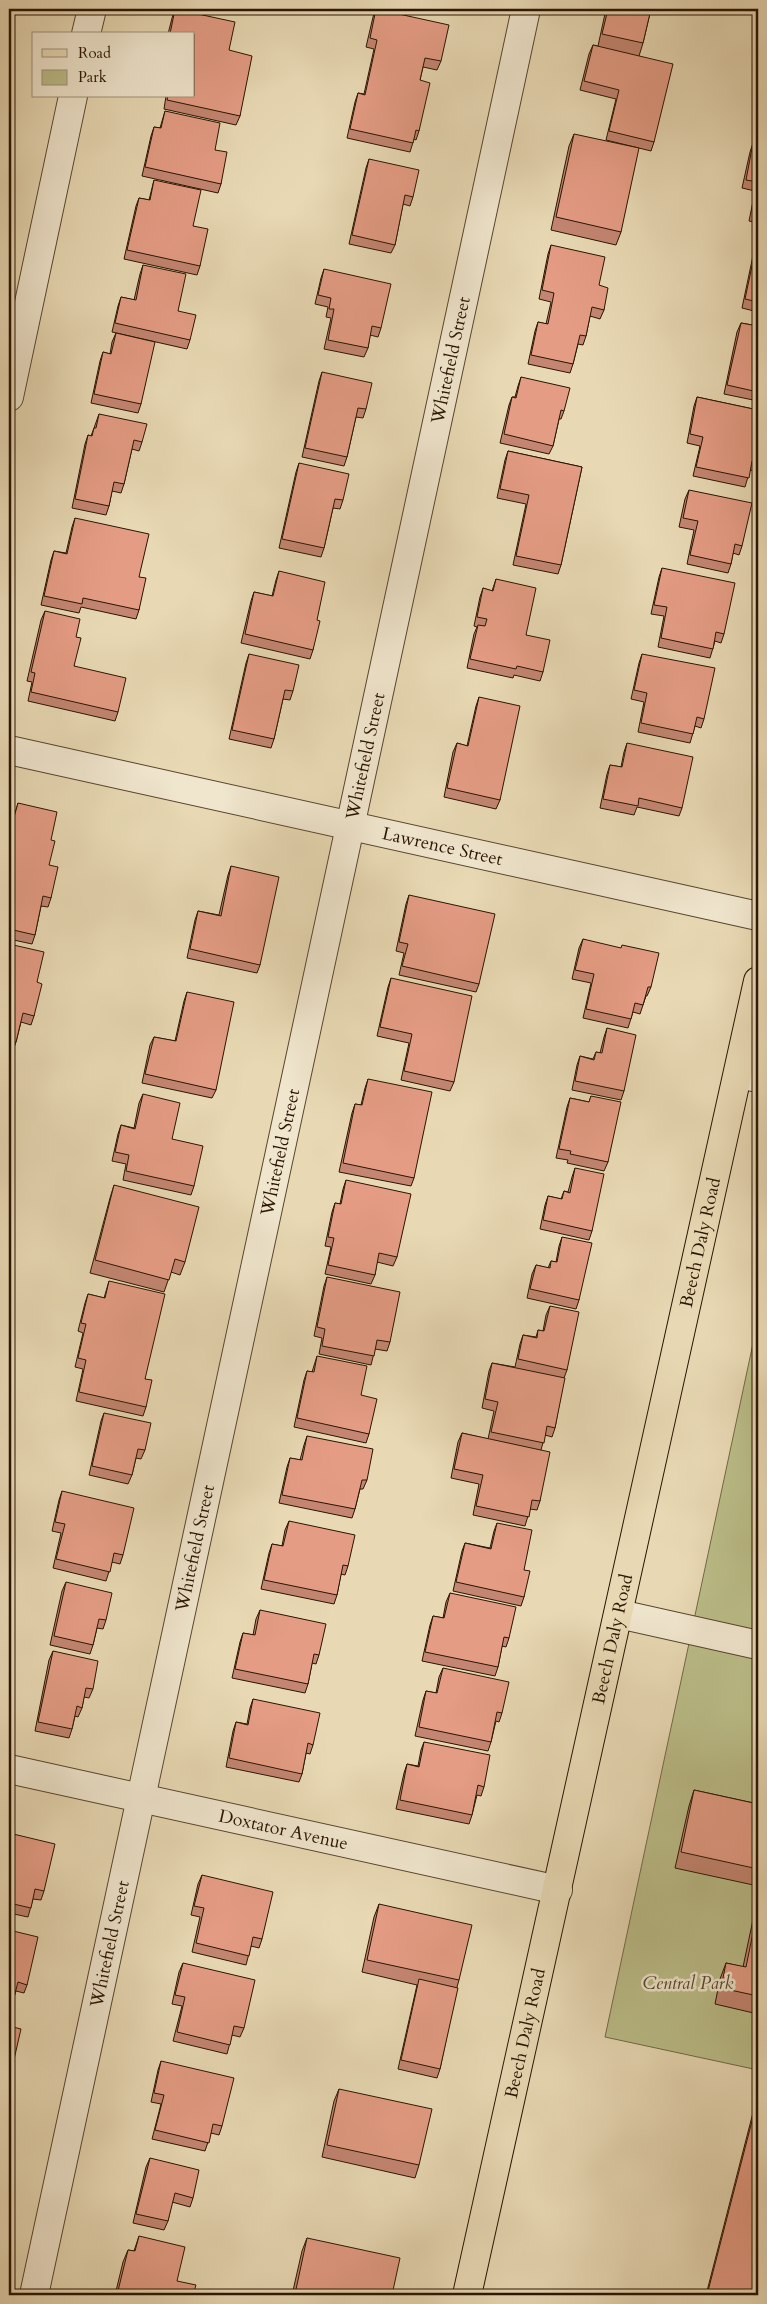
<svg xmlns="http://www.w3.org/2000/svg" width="767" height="2304" font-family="Cardo,serif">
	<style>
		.green { fill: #bbbe89; stroke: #726946 }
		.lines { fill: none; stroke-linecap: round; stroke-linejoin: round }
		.minor-casing { stroke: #59452e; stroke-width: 30 }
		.major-casing { stroke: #291402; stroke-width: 30 }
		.minor { stroke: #f0e6ce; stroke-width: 28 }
		.major { stroke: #e8d9b4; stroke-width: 28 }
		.wall { fill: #c48672; stroke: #291402 }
		.building { fill: #e49c84; stroke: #291402 }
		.labels { text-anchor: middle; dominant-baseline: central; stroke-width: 5; stroke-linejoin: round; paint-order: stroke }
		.street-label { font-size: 18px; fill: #291402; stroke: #f0e6ce }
		.park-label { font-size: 18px; font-style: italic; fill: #55472a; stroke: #f0e6ce }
	</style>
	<rect width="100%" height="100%" fill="#e8d9b4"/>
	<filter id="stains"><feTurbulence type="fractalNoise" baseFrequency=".004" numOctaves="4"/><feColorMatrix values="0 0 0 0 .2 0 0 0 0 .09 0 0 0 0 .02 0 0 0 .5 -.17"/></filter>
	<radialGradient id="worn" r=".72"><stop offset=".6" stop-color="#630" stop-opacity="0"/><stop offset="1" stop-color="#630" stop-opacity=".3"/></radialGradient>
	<path class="green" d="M758 1320V2070L605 2037Z"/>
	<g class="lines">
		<defs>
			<g id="minor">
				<path d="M86 34 92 9"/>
				<path d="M9 397 73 96"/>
				<path id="s1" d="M9 750 758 916"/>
				<path d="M738 1074 758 1078"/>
				<path d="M619 1614 758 1645"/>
				<path id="s2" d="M9 1769 558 1890"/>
				<path id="s3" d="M34 2295 526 9"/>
			</g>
			<g id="major">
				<path id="s4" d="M467 2295 758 981"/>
			</g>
		</defs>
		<use href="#minor" class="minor-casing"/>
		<use href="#major" class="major-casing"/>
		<use href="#minor" class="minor"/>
		<use href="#major" class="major"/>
	</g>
	<path class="wall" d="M175 9 229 50 240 116 236 125 164 109 166 96H194V34H168L172 18Z
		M231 9H241L240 11Z
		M376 9 441 61 437 70 423 67 420 80 419 131 416 140 414 139 410 152 347 138 355 102 358 93 364 94 374 49 366 47 373 17Z
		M427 9H444L443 12Z
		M606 9H651L643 43 639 56 654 142 651 151 606 140 616 99 580 90 589 54 593 45 598 46Z
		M165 111 215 150 221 184 218 193 142 176 151 136 154 127 160 128Z
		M574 134 621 232 616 245 551 230 569 146Z
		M753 143 758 144V223L749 221 755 191 742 188 750 152Z
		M369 159 413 197 410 206 403 204 395 245 391 253 349 244 366 168Z
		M154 180 193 226 200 266 197 275 124 259 136 206 139 198 149 200Z
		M758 237V312L742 308 755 246Z
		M551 245 599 285 604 310 600 319 590 316 586 336 583 345 578 344 573 364 570 373 528 364 535 331 538 322 546 324 551 302 539 299 548 254Z
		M143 265 178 311 190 340 187 349 112 332 118 306 121 297 134 300 140 274Z
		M324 269 381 328 378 337 370 335 368 348 364 357 324 349 331 318 326 317 328 307 315 304 321 278Z
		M741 323 758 326V401L724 394 737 332Z
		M116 333 141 404 138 413 91 403 100 361 103 352 110 354 112 342Z
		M322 372 366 409 363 418 356 417 347 457 344 466 302 457 319 381Z
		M521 377 564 411 561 419H559L553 446 549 454 500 443 509 405 512 397H515L518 386Z
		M697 397 758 410V468L757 472 750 470 745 487 693 476 700 446 687 443 694 406Z
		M99 414 142 442 139 451 132 449 124 484 121 493 112 491 109 506 106 515 72 508 85 444 88 435 91 436 94 428Z
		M508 451 582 467 561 565 558 574 513 565 526 504 497 498 505 460Z
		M299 463 343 500 340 509 333 508 324 548 321 557 279 548 296 472Z
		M689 490 742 546 739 555 733 553 731 564 728 573 687 564 694 530 679 527 685 499Z
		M75 518 139 577V610L136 619 81 607 79 613 41 605 51 560 54 551 66 553 72 527Z
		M662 568 724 634 721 643 715 641 710 658 658 647 664 616 651 614 659 577Z
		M279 571 317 620 313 650 310 659 241 643 251 601 254 592 272 596 276 580Z
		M496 579 526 635 543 672 540 681 514 675 513 678 467 668 474 634 477 627 474 626 480 597 483 588 492 591Z
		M45 611 76 637 74 666 118 712 115 721 28 701 32 682 27 681 41 620Z
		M249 654 293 691 290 700 283 699 274 739 271 748 229 739 246 663Z
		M642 654 704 719 701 728 695 726 690 743 638 732 644 702 631 699 639 663Z
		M479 697 500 800 496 809 444 797 453 752 457 743 467 746 476 706Z
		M627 743 682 808 679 816 637 807 634 815 600 808 607 774 610 765 621 767 624 752Z
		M18 803 49 865 51 898 48 907 41 906 35 935 32 944 9 939V833Z
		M231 866 260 965 257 973 187 958 195 920 198 911 219 915 228 875Z
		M409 895 479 984 476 992 399 975 404 953 396 951 406 904Z
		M583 939 651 987 647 996H646L640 1014 633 1012 628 1028 583 1018 591 983 572 979 579 948Z
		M9 944 37 982 34 1016 31 1025 21 1022 16 1042 13 1051 9 1050Z
		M391 978 454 1082 450 1091 401 1080 409 1043 377 1036 388 987Z
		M187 992 216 1090 212 1098 142 1083 150 1045 154 1037 175 1041 184 1001Z
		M607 1028 624 1091 621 1100 572 1090 577 1065 580 1056 593 1059 596 1052 600 1053 604 1037Z
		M368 1079 414 1178 411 1186 339 1172 352 1113 355 1104 361 1105 365 1088Z
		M143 1094 172 1139 194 1186 191 1195 123 1180 126 1164 112 1161 118 1134 121 1125 134 1128 139 1103Z
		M591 1096 608 1162 604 1171 567 1163 568 1160 556 1158 567 1107 570 1098 589 1102Z
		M575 1168 592 1231 589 1240 540 1229 545 1205 548 1196 561 1199 564 1191 568 1192 572 1177Z
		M346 1180 397 1257 393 1266 377 1262 375 1275 371 1284 325 1274 331 1247 325 1246 332 1212 335 1203 340 1204 343 1189Z
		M114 1185 185 1262 180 1275 171 1272 164 1292 90 1273 110 1198Z
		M562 1237 579 1300 576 1309 527 1298 532 1274 536 1265 548 1268 551 1261 556 1262 559 1246Z
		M327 1277 390 1342 387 1351 375 1349 371 1365 319 1354 322 1338 314 1336 324 1286Z
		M109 1281 145 1379 146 1407 143 1416 76 1401 83 1369 75 1367 83 1333 78 1331 85 1303 88 1294 104 1298Z
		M550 1306 567 1370 564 1378 555 1428 552 1437 545 1435 541 1450 540 1501 537 1510 530 1509 525 1526 473 1515 479 1484 451 1478 458 1442 462 1433 488 1439 494 1411 482 1408 489 1371 492 1363 515 1367 520 1344 523 1335 536 1337 538 1330 543 1331 546 1315Z
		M317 1356 361 1395 369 1434 366 1443 294 1427 304 1380 307 1371 312 1372Z
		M104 1413 145 1450 141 1459 136 1458 132 1475 128 1484 89 1475 101 1421Z
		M307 1436 367 1480 363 1489H360L355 1509 352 1518 279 1503 287 1467 290 1458 300 1460 304 1445Z
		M62 1491 123 1555 120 1564 112 1562 106 1581 53 1568 61 1533 52 1531 59 1500Z
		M289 1521 348 1566 345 1575 341 1574 337 1595 334 1604 261 1589 269 1553 272 1544 282 1546 285 1530Z
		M497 1523 524 1570V1597L521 1606 453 1591 462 1551 465 1543 490 1548 494 1531Z
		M66 1582 106 1620 103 1629 97 1628 93 1645 90 1654 50 1645 62 1591Z
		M450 1593 509 1638 506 1647 502 1646 498 1667 495 1676 422 1661 430 1625 433 1616 443 1618 446 1602Z
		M260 1610 319 1655 316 1664 312 1663 308 1684 305 1693 232 1678 240 1642 243 1633 253 1635 256 1619Z
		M53 1651 93 1689 89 1698 84 1697 82 1708 78 1717 75 1716 72 1729 69 1738 35 1731 49 1660Z
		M443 1668 502 1713 499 1722 496 1721 491 1742 488 1751 415 1736 423 1700 426 1691 436 1693 439 1677Z
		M253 1699 313 1745 310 1754 306 1753 302 1774 299 1782 226 1767 233 1731 236 1722 247 1724 250 1708Z
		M424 1742 484 1787 481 1796 477 1795 472 1815 469 1824 396 1809 404 1773 407 1764 418 1766 421 1750Z
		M694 1790 758 1804V1886L675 1868 689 1806Z
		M9 1833 44 1891 41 1900 33 1899 28 1917 9 1913Z
		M202 1875 262 1939 259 1948 251 1946 246 1965 192 1952 200 1917 191 1915 198 1884Z
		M758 1896V2014L715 2004 720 1979 726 1963 743 1967Z
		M379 1904 459 1980 457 1987 440 2069 437 2078 398 2069 417 1985 362 1972 374 1917Z
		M9 1930 27 1985 24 1993 16 1991 10 2010H9Z
		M183 1963 244 2028 240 2037 232 2035 227 2054 173 2041 182 2006 172 2004 179 1972Z
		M161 2061 222 2126 219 2135 211 2133 205 2151 152 2139 161 2104 151 2102 158 2070Z
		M339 2089 419 2165 415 2178 322 2157 334 2101Z
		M758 2095V2295H706L756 2101Z
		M150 2158 193 2198 190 2207 172 2202 168 2221 164 2230 133 2223 146 2167Z
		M139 2236 177 2281 193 2295H115L123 2262 128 2250 134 2251Z
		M307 2238 392 2295H292L302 2251Z"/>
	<path class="building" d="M175 9 235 22 229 50 252 56 240 116 167 100 168 96H194V34H170Z
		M376 9 449 25 441 61 425 58 420 80 430 83 419 131 416 130 413 143 350 129 358 93 365 95 377 40 370 38Z
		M608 9H651L643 43 602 34Z
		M593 45 673 64 654 142 609 131 619 90 584 81Z
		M165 111 220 123 215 150 227 152 221 184 145 167 154 127 161 128Z
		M574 134 639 148 621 232 556 217Z
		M753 143 758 144V182L746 180Z
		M369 159 419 170 413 197 405 195 395 245 352 235Z
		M154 180 201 190 193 226 208 229 200 266 127 250 139 198 150 200Z
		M758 184V214L752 212Z
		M758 238V302L745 299Z
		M551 245 605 257 599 285 608 288 604 310 592 307 586 336 580 335 573 364 531 355 538 322 548 324 554 293 542 290Z
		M143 265 186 274 178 311 196 315 190 340 115 323 121 297 136 300Z
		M324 269 391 284 381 328 372 326 368 348 328 340 334 309H329L331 298 318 295Z
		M741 323 758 326V392L727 385Z
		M116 333 155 342 141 404 94 394 103 352 111 354Z
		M322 372 372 383 366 409 358 408 347 457 305 448Z
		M521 377 570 388 564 411 561 410 553 446 504 434 512 397 516 398Z
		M697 397 758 410V463L752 461 749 478 696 467 703 437 690 434Z
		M99 414 147 424 142 442 134 440 124 484 114 482 109 506 75 499 88 435 92 436 94 428H96Z
		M508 451 582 467 561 565 516 556 529 495 500 489Z
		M299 463 349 474 343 500 335 499 324 548 282 539Z
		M689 490 752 503 742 546 735 544 731 564 690 555 698 521 683 518Z
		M75 518 149 534 139 577 146 578 139 610 83 598 82 604 44 596 54 551 67 554Z
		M662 568 735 583 724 634 716 632 713 649 661 638 667 607 654 605Z
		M279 571 325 582 317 620 320 621 313 650 245 634 254 592 273 596Z
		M496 579 536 588 526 635 550 640 543 672 517 666 516 669 470 659 478 625 485 626 487 619 477 617 483 588 493 591Z
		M45 611 80 619 76 637 81 638 74 666 126 678 118 712 31 692 35 673 31 672Z
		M249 654 299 665 293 691 285 690 274 739 232 730Z
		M642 654 715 668 704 719 697 717 693 734 641 723 647 693 634 690Z
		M479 697 520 706 500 800 447 788 457 743 468 746Z
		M627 743 693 757 682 808 639 798 638 806 603 799 610 765 622 767Z
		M18 803 57 812 51 840 55 841 49 865 58 867 51 898 43 896 35 935 9 929V835Z
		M231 866 279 877 260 965 190 949 198 911 221 916Z
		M409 895 495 914 479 984 402 966 408 944 399 942Z
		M583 939 621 948 622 945 659 953 651 987H648L643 1005 635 1003 631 1019 586 1009 594 974 575 970Z
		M9 944 44 952 37 982 42 984 34 1016 23 1013 16 1042 9 1040Z
		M391 978 472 996 454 1082 404 1071 412 1034 380 1027Z
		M187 992 234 1002 216 1090 145 1074 154 1037 176 1041Z
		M607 1028 636 1035 624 1091 575 1081 580 1056 594 1060 596 1052 602 1053Z
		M9 1051H12L9 1067Z
		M368 1079 432 1092 414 1178 343 1163 355 1104 362 1105Z
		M143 1094 180 1103 172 1139 203 1146 194 1186 126 1171 129 1155 115 1152 121 1125 135 1129Z
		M591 1096 621 1102 608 1162 570 1154 571 1151 559 1149 570 1098 589 1102Z
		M575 1168 604 1174 592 1231 543 1220 548 1196 562 1199 564 1191 570 1193Z
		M346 1180 411 1194 397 1257 379 1253 375 1275 328 1265 334 1238 328 1237 335 1203 341 1204Z
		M114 1185 199 1207 185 1262 175 1259 169 1280 95 1260Z
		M562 1237 592 1243 579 1300 530 1289 536 1265 550 1268 551 1261 557 1262Z
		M327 1277 400 1292 390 1342 377 1340 374 1356 322 1346 325 1329 317 1327Z
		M109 1281 165 1294 145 1379 152 1380 146 1407 79 1392 86 1360 78 1358 86 1324 81 1323 88 1294 105 1298Z
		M550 1306 579 1312 567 1370 518 1359 523 1335 537 1338 538 1330 544 1331Z
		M317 1356 367 1366 361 1395 377 1399 369 1434 297 1418 307 1371 314 1372Z
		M492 1363 565 1378 555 1428 547 1426 544 1443 491 1432 498 1402 485 1399Z
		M104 1413 151 1423 145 1450 138 1449 132 1475 92 1466Z
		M462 1433 550 1452 540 1501 532 1500 529 1517 476 1506 483 1475 454 1469Z
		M307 1436 373 1449 367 1480H362L355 1509 282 1495 290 1458 302 1460Z
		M62 1491 134 1508 123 1555 114 1553 110 1572 56 1559 65 1524 55 1522Z
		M289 1521 355 1535 348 1566 343 1565 337 1595 264 1580 272 1544 283 1546Z
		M497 1523 532 1530 524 1570 530 1571 524 1597 456 1582 465 1543 491 1549Z
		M66 1582 112 1593 106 1620 99 1619 93 1645 54 1636Z
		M450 1593 516 1607 509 1638 504 1637 498 1667 425 1652 433 1616 444 1618Z
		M260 1610 326 1624 319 1655 314 1654 308 1684 235 1669 243 1633 255 1635Z
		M53 1651 98 1661 93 1689 86 1688 82 1708 77 1706 72 1729 38 1722Z
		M443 1668 509 1682 502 1713 497 1712 491 1742 419 1727 426 1691 437 1693Z
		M253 1699 320 1713 313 1745 308 1743 302 1774 229 1758 236 1722 248 1725Z
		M424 1742 490 1755 484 1787 478 1785 472 1815 400 1800 407 1764 419 1767Z
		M694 1790 758 1804V1869L681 1852Z
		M9 1833 55 1844 44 1891 35 1889 31 1908 9 1903Z
		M202 1875 273 1892 262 1939 253 1937 249 1956 196 1943 204 1908 194 1906Z
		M379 1904 472 1925 459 1980 367 1960Z
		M758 1908V1996L721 1988 726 1963 746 1967Z
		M9 1930 38 1937 27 1985 18 1982 13 2001 9 2000Z
		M183 1963 255 1980 244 2028 234 2026 230 2045 177 2032 185 1997 175 1995Z
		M419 1979 458 1988 440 2069 401 2060Z
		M9 2026 21 2029 10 2077 9 2076Z
		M161 2061 234 2078 222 2126 213 2124 209 2143 155 2130 164 2095 154 2093Z
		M339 2089 432 2109 419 2165 327 2145Z
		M758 2098V2295H707Z
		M150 2158 199 2170 193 2198 175 2193 168 2221 136 2214Z
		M139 2236 185 2247 177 2281 196 2285 193 2295H117L128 2250 135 2251Z
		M307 2238 400 2258 392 2295H300L295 2294Z"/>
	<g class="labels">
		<g class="street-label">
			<text stroke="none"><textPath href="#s3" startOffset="1979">Whitefield Street</textPath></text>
			<text stroke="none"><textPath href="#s3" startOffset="1574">Whitefield Street</textPath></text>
			<text stroke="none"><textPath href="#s1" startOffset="444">Lawrence Street</textPath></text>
			<text stroke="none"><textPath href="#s3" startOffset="1169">Whitefield Street</textPath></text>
			<text stroke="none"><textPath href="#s4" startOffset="1078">Beech Daly Road</textPath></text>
			<text stroke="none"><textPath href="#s3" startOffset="764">Whitefield Street</textPath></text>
			<text stroke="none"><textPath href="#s4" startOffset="672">Beech Daly Road</textPath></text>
			<text stroke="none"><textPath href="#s2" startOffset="281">Doxtator Avenue</textPath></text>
			<text stroke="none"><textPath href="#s3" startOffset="359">Whitefield Street</textPath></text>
			<text stroke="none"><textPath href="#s4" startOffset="268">Beech Daly Road</textPath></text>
		</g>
		<g class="park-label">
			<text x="688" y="1983">Central Park</text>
		</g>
	</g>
	<rect width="767" height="2304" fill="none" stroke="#e8d9b4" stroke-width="30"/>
	<rect x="10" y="10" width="747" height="2284" fill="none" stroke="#291402" stroke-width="2.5"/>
	<rect x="15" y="15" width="737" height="2274" fill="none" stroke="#291402"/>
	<rect x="32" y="32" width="162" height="65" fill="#f0e6ce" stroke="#a0927c"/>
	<rect x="42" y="49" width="25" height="8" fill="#e8d9b4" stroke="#a0927c"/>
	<text x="78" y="58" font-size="15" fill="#291402">Road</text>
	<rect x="42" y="70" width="25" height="15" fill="#bbbe89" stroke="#a0927c"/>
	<text x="78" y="82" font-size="15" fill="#291402">Park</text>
	<rect width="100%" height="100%" filter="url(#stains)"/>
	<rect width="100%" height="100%" fill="url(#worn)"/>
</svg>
